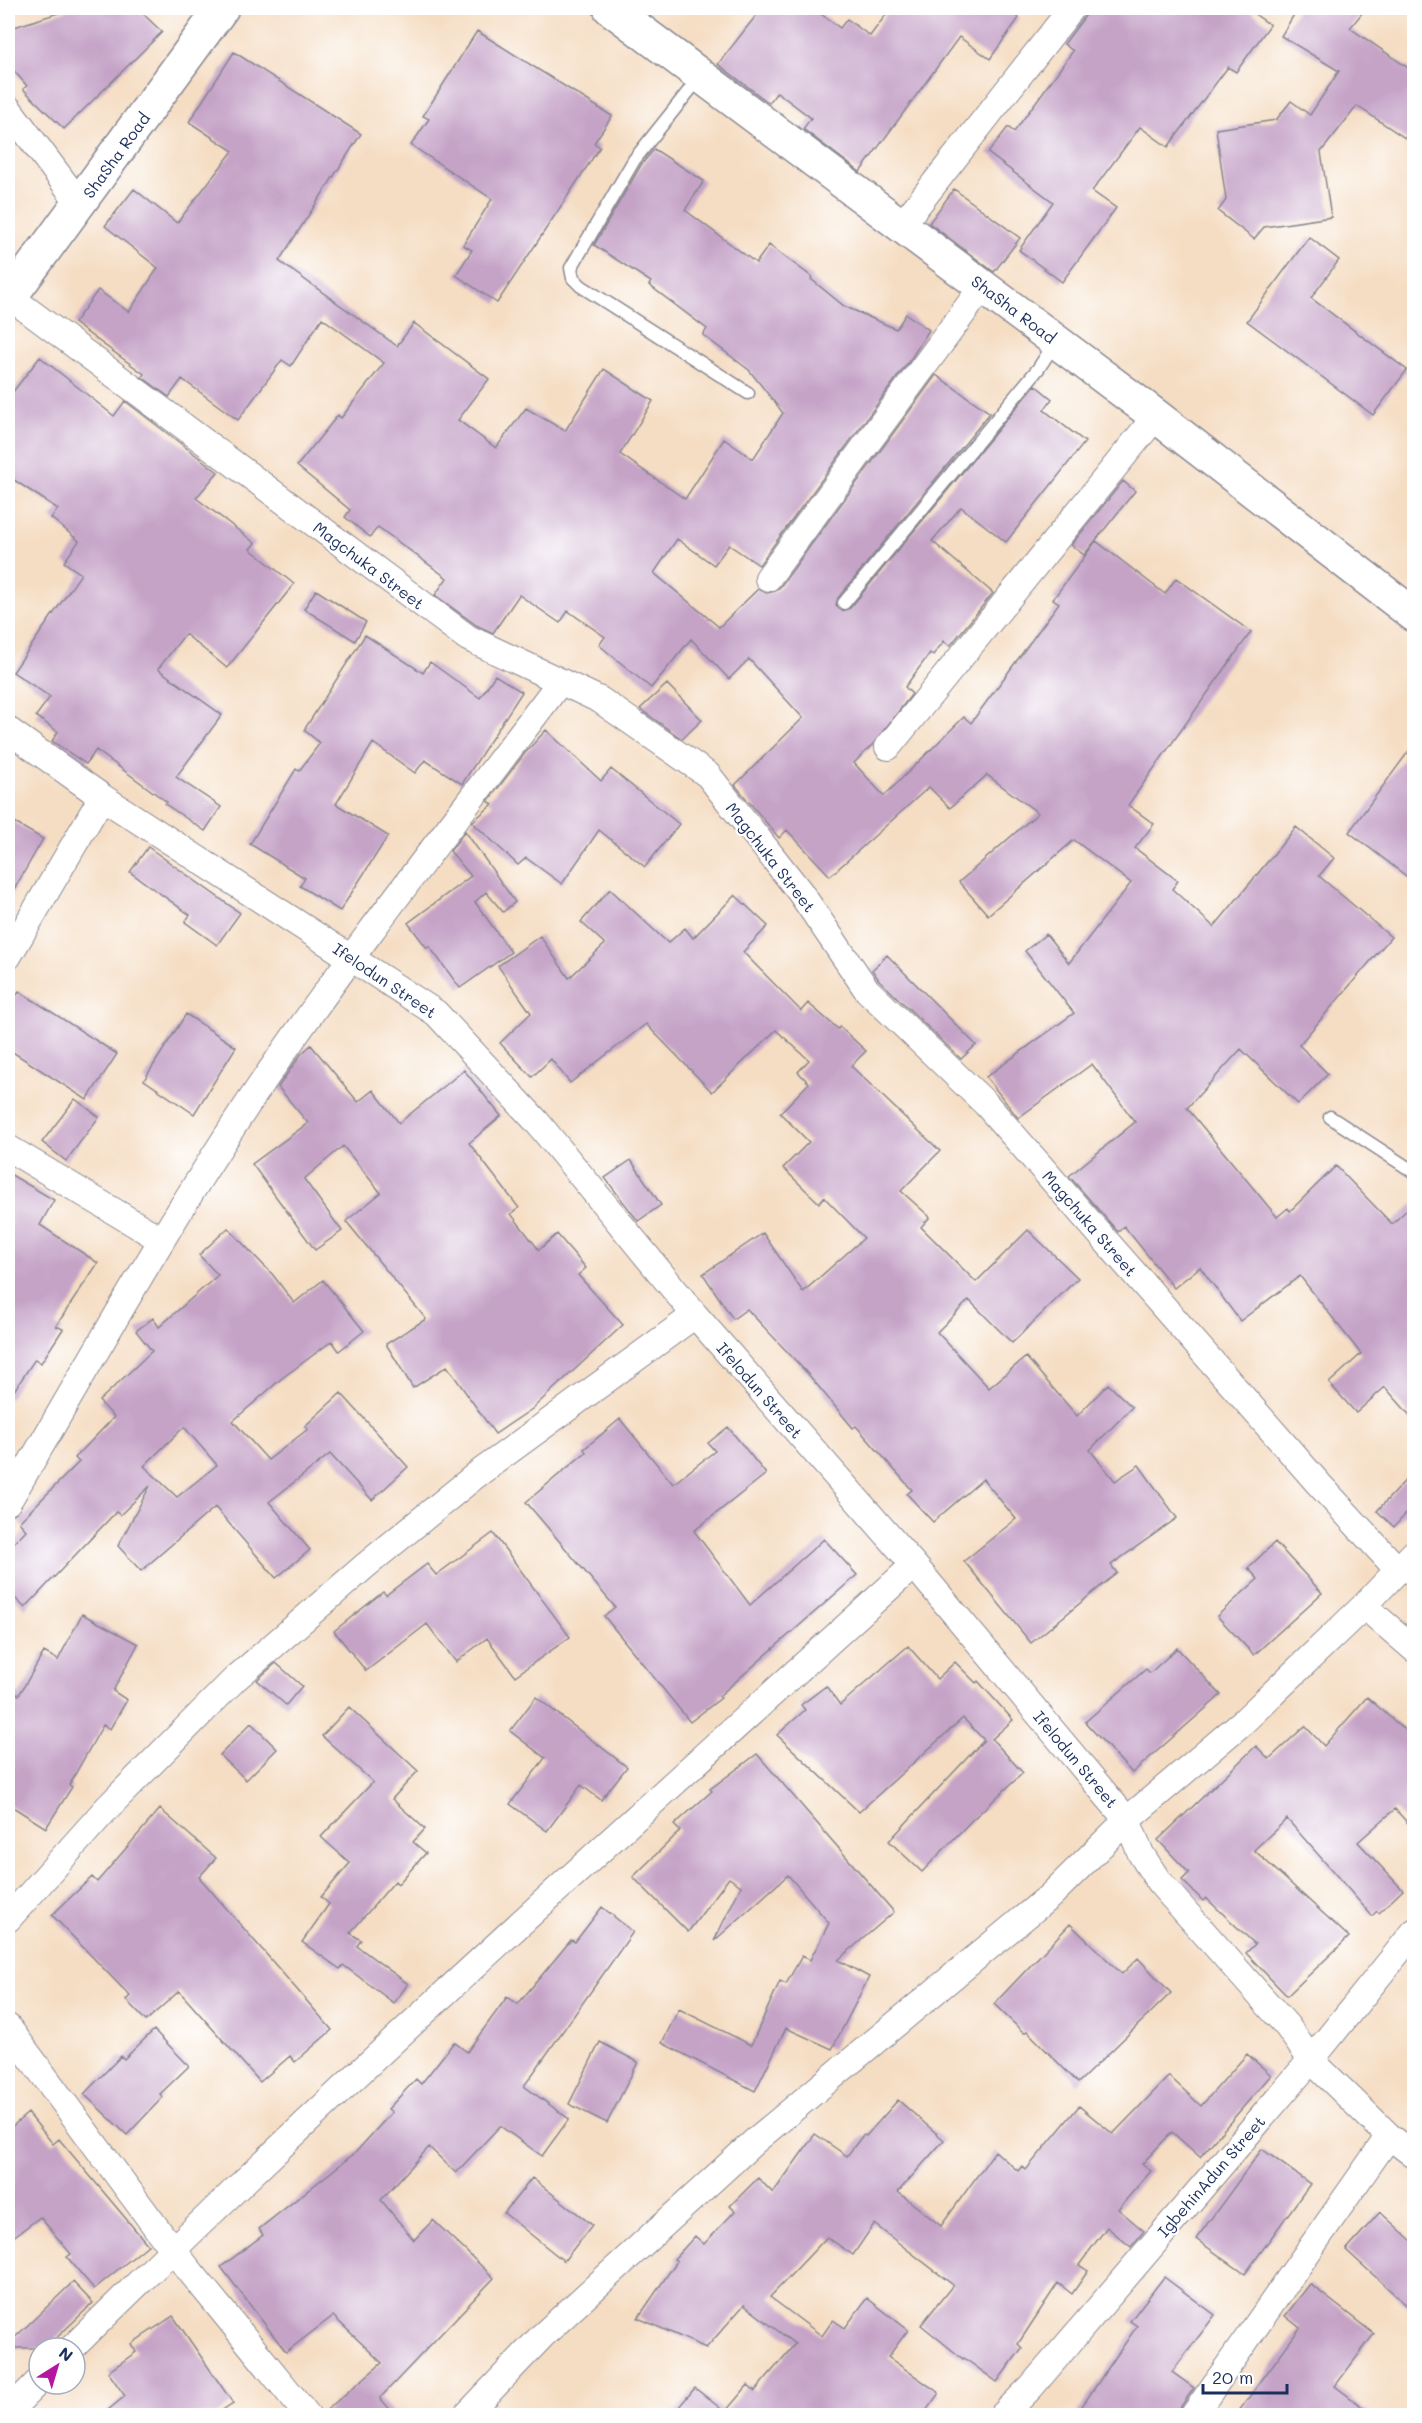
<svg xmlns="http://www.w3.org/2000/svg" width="1422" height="2423" font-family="Mali,sans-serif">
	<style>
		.building { fill: #c5a3c7; fill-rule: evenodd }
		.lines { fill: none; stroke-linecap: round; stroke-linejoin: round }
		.lane-casing { stroke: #888690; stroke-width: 15 }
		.street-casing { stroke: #888690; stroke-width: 28 }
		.secondary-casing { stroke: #888690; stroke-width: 36 }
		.lane { stroke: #fff; stroke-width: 12 }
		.street { stroke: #fff; stroke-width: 26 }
		.secondary { stroke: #fff; stroke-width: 33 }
		.labels { text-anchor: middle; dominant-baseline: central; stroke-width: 4.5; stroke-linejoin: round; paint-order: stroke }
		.street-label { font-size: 16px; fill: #1b2f5e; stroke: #fff }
	</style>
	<rect width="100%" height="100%" fill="#fff"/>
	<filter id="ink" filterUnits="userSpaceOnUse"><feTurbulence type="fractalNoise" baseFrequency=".0167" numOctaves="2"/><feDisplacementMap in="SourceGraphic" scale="12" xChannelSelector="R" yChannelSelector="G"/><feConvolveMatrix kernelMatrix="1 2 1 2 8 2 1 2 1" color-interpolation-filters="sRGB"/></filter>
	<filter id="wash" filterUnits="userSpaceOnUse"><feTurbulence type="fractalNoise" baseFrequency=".008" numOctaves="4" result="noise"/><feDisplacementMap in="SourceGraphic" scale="24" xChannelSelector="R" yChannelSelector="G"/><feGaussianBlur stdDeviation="1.35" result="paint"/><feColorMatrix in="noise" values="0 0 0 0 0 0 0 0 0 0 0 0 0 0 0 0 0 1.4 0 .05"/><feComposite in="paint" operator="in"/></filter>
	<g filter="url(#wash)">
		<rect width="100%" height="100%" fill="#f5ddc3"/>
		<g id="blocks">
			<path class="building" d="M74 8H137L162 32 64 129 23 89 27 86 8 64V29Z
				M762 8H813L840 28 847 19 870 36 891 8H1004L1019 18 990 59 959 37 860 172 803 129 811 118 777 92 769 103 718 64Z
				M1091 8H1246L1270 25 1236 72 1228 67 1168 147 1140 127 1092 191 1116 208 1062 282 1019 250 1053 202 988 153 1008 127 1014 132 1073 51 1064 44Z
				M1298 8H1366L1350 28 1414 72V144L1357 106 1321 152 1331 217 1264 227 1254 239 1218 211 1226 200 1216 129 1276 120 1291 101 1310 115 1339 71 1281 36Z
				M477 31 612 116 594 143 600 147 497 303 456 275 472 250 463 245 492 199 411 145 429 119 423 116Z
				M234 52 361 134 279 261 397 346 414 323 489 379 458 420 496 448 526 408 565 431 604 369 653 401 620 454 685 499 724 439 753 459 783 413 749 370 703 335 707 329 649 285 651 282 594 245 641 165 654 149 704 181 685 210 756 263 769 245 812 277 811 279 844 306 896 329 906 314 929 330 912 357 759 565 729 545 714 565 677 539 654 573 719 627 758 589 767 593 775 591 780 587 936 375 990 413 838 598 836 605 842 611 850 608 1035 385 1052 399 1044 410 1085 442 1006 542 961 507 932 541 993 593 950 646 944 641 933 655 930 653 905 687 912 694 873 744 854 763 884 796 964 717 971 723 1059 603 1053 599 1096 541 1165 594 1176 578 1251 632 1128 805 1154 824 1135 848 1178 881 1172 889 1214 927 1296 827 1334 858 1319 876 1391 937 1299 1045 1328 1074 1298 1104 1241 1049 1187 1108 1277 1217 1288 1208 1290 1211 1336 1166 1392 1224 1414 1203V1420L1385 1387 1356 1413 1329 1383 1361 1354 1300 1276 1240 1321 1200 1267 1174 1288 1124 1226 1118 1232 1069 1176 1135 1122 1092 1064 1018 1118 986 1077 1074 1013 1025 951 1046 934 1069 963 1131 883 1074 840 988 915 959 882 1038 813 987 775 950 808 929 787 830 876 787 830 779 838 735 785 803 718 749 659 729 679 691 639 651 688 599 645 605 637 568 611 560 623 519 595 493 633 476 625 435 595 447 578 378 527 370 537 345 517 350 510 297 466 338 415 341 418 384 363 322 318 291 366 282 360 238 420 182 379 169 397 142 377 144 374 74 323 98 290 129 312 158 268 105 226 134 189 177 223 233 151 189 122Z
				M954 189 1020 238 994 272 929 223Z
				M1309 237 1339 260 1311 298 1407 370 1373 415 1247 321Z
				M40 357 114 416 125 401 218 472 196 498 255 543 250 549 294 584 227 668 185 634 158 669 222 715 176 777 221 807 205 831 165 804 167 802 96 750 86 764 52 741 58 732 36 716 50 697 13 672 81 574 64 562 79 541 51 518 58 509 8 476V398Z
				M1123 481 1135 491 1084 555 1071 545Z
				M316 590 366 622 355 641 304 609Z
				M365 635 423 673 430 662 480 698 495 675 522 692 462 784 425 760 415 773 373 743 336 804 388 836 340 911 300 886 305 878 250 844 296 769 299 771 320 743 304 730Z
				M667 684 702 720 682 739 640 709Z
				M546 730 601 781 611 769 679 824 645 867 599 830 562 884 526 858 518 865 472 822 493 804 488 801 525 753Z
				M1414 744V882L1349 832Z
				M8 819 43 839 8 900Z
				M465 831 515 902 503 912 486 892 475 902 511 952 460 988 429 946 427 948 408 923 471 876 450 851Z
				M148 847 240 913 217 945 185 922 190 915 130 872Z
				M610 889 668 943 685 928 693 938 735 895 768 926 743 952 801 1011 808 1003 838 1029 840 1027 866 1051 851 1066 940 1151 901 1191 930 1217 921 1227 976 1282 1028 1230 1078 1278 1012 1343 969 1300 937 1332 989 1388 1026 1357 1077 1416 1108 1384 1132 1407 1090 1450 1115 1481 1139 1465 1177 1518 1111 1565 1117 1573 1031 1643 964 1561 1016 1519 983 1479 933 1522 907 1494 912 1490 856 1426 853 1428 808 1374 747 1309 733 1319 703 1274 763 1233 803 1292 864 1238 824 1197 819 1203 783 1168 809 1142 780 1113 809 1083 798 1072 809 1060 776 1030 712 1092 646 1024 570 1083 551 1059 532 1077 500 1043 531 1013 498 966 540 936 569 978 605 944 581 922Z
				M887 955 976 1045 961 1059 879 980 872 970Z
				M19 991 117 1054 87 1100 8 1049V1010Z
				M186 1014 236 1047 194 1114 144 1080Z
				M311 1045 358 1102 373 1090 399 1123 464 1070 501 1116 469 1143 519 1208 511 1214 539 1250 557 1234 586 1268 578 1275 623 1325 532 1409 495 1434 447 1366 413 1388 386 1344 426 1319 346 1221 381 1193 343 1146 304 1179 342 1231 315 1250 252 1164 308 1123 278 1087 301 1054Z
				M75 1099 99 1117 66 1161 42 1142Z
				M631 1160 661 1205 638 1221 605 1178Z
				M8 1173 54 1200 40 1225 98 1263 56 1326 63 1329 41 1363 35 1359 8 1400Z
				M228 1228 273 1275 294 1303 323 1280 364 1331 339 1351 332 1341 281 1379 233 1421 268 1460 308 1429 305 1426 341 1393 408 1467 372 1500 330 1454 269 1502 310 1550 276 1578 215 1507 141 1571 118 1546 150 1486 120 1515 116 1512 25 1608 8 1591V1549L26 1530 19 1522 79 1462 75 1458 114 1417 99 1401 152 1351 136 1331 153 1318 159 1327 218 1275 199 1255ZM184 1427 217 1465 177 1497 144 1466Z
				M620 1419 673 1484 715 1451 708 1443 728 1427 766 1474 694 1531 750 1605 824 1539 857 1575 719 1696 721 1698 690 1722 604 1616 615 1607 526 1502 586 1452 584 1449Z
				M1414 1471V1505L1394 1527 1377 1511Z
				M493 1533 570 1637 515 1676 487 1638 456 1662 427 1624 366 1671 334 1631 383 1592 386 1595 427 1564 436 1575Z
				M1275 1542 1322 1593 1254 1655 1217 1616 1258 1579 1248 1568Z
				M82 1614 138 1644 113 1691 127 1700 110 1729 103 1725 69 1785 72 1787 46 1828 8 1804V1689L19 1695 44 1652 58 1660Z
				M908 1646 937 1679 955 1662 976 1683 978 1681 996 1701 1013 1720 992 1739 1023 1773 972 1820 922 1872 889 1841 984 1740 963 1718 859 1812 777 1735 805 1710 801 1705 826 1686 840 1705Z
				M1177 1648 1221 1695 1132 1773 1085 1722 1146 1669 1150 1673Z
				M276 1663 302 1686 286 1705 257 1680Z
				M536 1697 627 1767 601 1800 581 1785 547 1831 510 1804 545 1758 510 1731Z
				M1367 1697 1414 1738V1830L1395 1809 1358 1842 1403 1890 1379 1913 1377 1911 1372 1916 1287 1819 1254 1850 1349 1937 1287 1996 1246 1953 1255 1944 1206 1898 1203 1901 1182 1880 1189 1873 1158 1840 1256 1746 1269 1759 1305 1726 1324 1746Z
				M349 1707 418 1771 392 1799 425 1829 413 1842 426 1853 398 1884 395 1881 350 1933 361 1940 357 1946 408 1984 394 2003 343 1965 340 1969 302 1942 329 1904 321 1897 350 1863 321 1837 373 1782 322 1736Z
				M251 1723 277 1749 246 1780 220 1755Z
				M757 1754 894 1912 838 1960 869 1977 832 2049 786 2028 755 2091 662 2043 679 2009 751 2045 780 1981 786 1984 802 1956 810 1960 829 1923 788 1875 714 1941 741 1886 729 1878 688 1932 633 1877 680 1831 674 1825 712 1791 710 1789Z
				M160 1809 216 1858 199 1877 332 2030 295 2062 290 2056 260 2082 179 1991 146 2021 126 2000 130 1996 52 1915 92 1877 97 1882Z
				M602 1907 633 1932 524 2086 569 2119 542 2156 500 2126 456 2173 429 2147 381 2200 414 2240 433 2220 494 2278 380 2398 395 2415H323V2413L382 2363 333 2316 286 2352 221 2267 263 2235 259 2229 355 2153 392 2112 388 2109 416 2079 421 2084 454 2042 467 2052 507 1997 518 2004 571 1940 575 1942Z
				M1070 1924 1122 1974 1138 1958 1171 1993 1078 2083 1027 2031 1024 2033 994 2004Z
				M154 2030 189 2066 160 2094 163 2097 127 2135 84 2094 121 2056 124 2059Z
				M600 2042 638 2062 607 2123 569 2104Z
				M1247 2054 1271 2075 1200 2157 1172 2132 1142 2164 1151 2171 1118 2209 1144 2231 1131 2247 1107 2227 1079 2265 1088 2271 1072 2294 1058 2283 1018 2344 1022 2348 997 2382 964 2358 963 2359 921 2325 953 2285 874 2224 853 2255 827 2237 770 2297 822 2336 833 2320 845 2328 867 2298 908 2330 888 2357 939 2393 923 2415H672L695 2388 725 2412 748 2385 755 2391 795 2344 744 2305 706 2348 638 2318 677 2261 674 2259 695 2236 704 2244 735 2211 730 2206 758 2178 773 2193 815 2134 847 2156 863 2135 866 2136 898 2100 944 2140 898 2192 941 2226 995 2151 1018 2171 1022 2166 1026 2170 1079 2106 1113 2134 1169 2076 1201 2106Z
				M28 2113 53 2144 59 2139 148 2245 94 2289 67 2257 71 2254 40 2217 8 2241V2130Z
				M1262 2149 1310 2184 1245 2274 1196 2239Z
				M532 2178 592 2225 564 2261 504 2213Z
				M1380 2212 1414 2243V2312L1346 2250Z
				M1164 2277 1215 2315 1172 2372 1194 2388 1175 2415H1076L1137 2326 1130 2321Z
				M73 2282 93 2303 46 2348H8V2344Z
				M1310 2284 1374 2334 1335 2386 1373 2415H1236L1300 2328 1285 2316Z
				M173 2316 233 2403 215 2415H102L125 2396 108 2372 136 2352 131 2344Z"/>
		</g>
	</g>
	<g filter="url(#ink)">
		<use href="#blocks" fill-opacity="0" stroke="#888690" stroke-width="1.5"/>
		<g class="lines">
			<defs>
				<path id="lane" d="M700 77 634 160 571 268 573 278 581 286 748 393
					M844 603 1038 369 1055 343
					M1330 1117 1414 1172"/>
				<path id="street" d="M8 108 80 204
					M901 226 1072 8
					M10 297 468 638 600 700 708 775 800 892 867 990 986 1104 1317 1482 1399 1571
					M768 578 983 286
					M8 730 102 797 436 1013 537 1122 695 1315 914 1565 1127 1820 1141 1854 1159 1882 1287 2026 1311 2060 1389 2136 1414 2155
					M888 747 1156 416
					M8 957 102 797
					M8 1148 162 1240
					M8 1502C90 1363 169 1220 260 1086 355 947 459 816 560 682
					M1364 1606 1414 1649
					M8 1919 108 1807 235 1679 365 1566 475 1476 695 1315
					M8 2027 172 2249 308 2416
					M72 2348C345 2079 630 1823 914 1565
					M8 2412 39 2381
					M466 2416 542 2336 756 2140 1050 1896 1127 1820 1245 1720 1364 1606 1414 1553
					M1002 2416 1031 2387 1311 2060 1414 1932
					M1193 2416 1389 2136"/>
				<path id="secondary" d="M610 8 1156 416 1414 615
					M8 300 222 8"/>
			</defs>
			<use href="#lane" class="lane-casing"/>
			<use href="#street" class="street-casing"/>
			<use href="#secondary" class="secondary-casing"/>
			<use href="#lane" class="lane"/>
			<use href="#street" class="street"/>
			<use href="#secondary" class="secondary"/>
		</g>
	</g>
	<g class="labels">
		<g class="street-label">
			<text transform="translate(116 155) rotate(-54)">ShaSha Road</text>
			<text transform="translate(1014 309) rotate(37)">ShaSha Road</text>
			<text transform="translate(369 565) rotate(37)">Magchuka Street</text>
			<text transform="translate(771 857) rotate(52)">Magchuka Street</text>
			<text transform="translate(385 980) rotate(34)">Ifelodun Street</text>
			<text transform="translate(1090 1223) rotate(49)">Magchuka Street</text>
			<text transform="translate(760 1390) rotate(49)">Ifelodun Street</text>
			<text transform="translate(1076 1759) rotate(50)">Ifelodun Street</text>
			<text transform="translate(1211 2176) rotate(-49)">IgbehinAdun Street</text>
		</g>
	</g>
	<rect width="1422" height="2423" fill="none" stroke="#fff" stroke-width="30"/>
	<g transform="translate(57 2366) rotate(37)"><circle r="28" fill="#ffffff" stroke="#a4acbf" stroke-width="1.5"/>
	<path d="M0-4.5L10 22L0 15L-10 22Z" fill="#b5179e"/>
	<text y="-9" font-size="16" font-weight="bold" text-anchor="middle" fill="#1b2f5e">N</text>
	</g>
	<path d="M1203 2384v9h84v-9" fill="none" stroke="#1b2f5e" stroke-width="3"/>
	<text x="1212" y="2384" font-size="18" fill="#1b2f5e" stroke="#ffffff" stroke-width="4.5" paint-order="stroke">20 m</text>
</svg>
